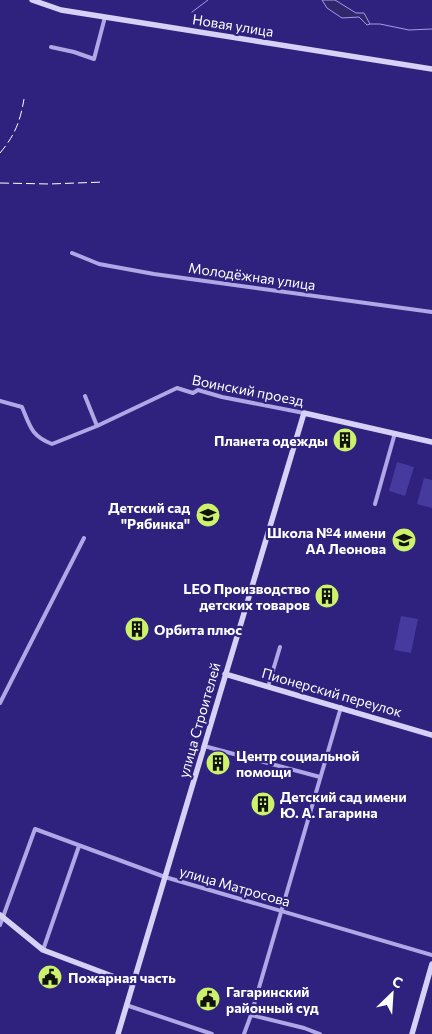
<svg xmlns="http://www.w3.org/2000/svg" width="432" height="1034" font-family="Commissioner,sans-serif">
	<style>
		.green { fill: #463a9e }
		.water { fill: #31286c; stroke: #a49be7 }
		.lines { fill: none; stroke-linecap: round; stroke-linejoin: round }
		.stream { stroke: #a49be7; stroke-width: 1 }
		.street { stroke: #afa7e6; stroke-width: 4 }
		.secondary { stroke: #d7d1f6; stroke-width: 5.5 }
		.rail { stroke: #fff; stroke-width: 1; stroke-dasharray: 9 4; stroke-linecap: butt }
		.labels { text-anchor: middle; dominant-baseline: central; stroke-width: 4.5; stroke-linejoin: round; paint-order: stroke }
		.street-label { font-size: 14px; fill: #fff; stroke: #2f227e }
		.poi-label { font-size: 14px; font-weight: bold; fill: #fff; stroke: #2f227e; text-anchor: start }
	</style>
	<rect width="100%" height="100%" fill="#2f227e"/>
	<path class="green" d="M397 462 414 467 405 496 389 491Z
		M424 478 432 480V508L417 504Z
		M401 616 418 619 411 653 394 650Z"/>
	<path class="water" d="M322 0H335L356 13H364L370 24 367 25 359 17 342 18 327 8Z"/>
	<g class="lines">
		<path class="stream" d="M192 12 208 0
			M370 24H380L409 30 432 29"/>
		<path class="street" d="M51 47 74 52 94 59 105 17
			M72 253 99 264 154 274 432 312
			M85 396 97 426
			M0 401 22 407C30 426 31 436 52 444L97 426 177 388 193 393 198 390 222 397 304 413
			M375 504 395 433
			M268 687 280 647
			M0 703 84 538
			M204 746 320 777
			M0 925 35 829 165 877 432 955
			M43 950 79 846
			M126 1005 212 1034
			M251 1015 304 1028 320 1034
			M244 1034 251 1015 341 707"/>
		<path class="secondary" d="M32 0 61 10 432 69
			M225 674 432 735
			M0 915 43 950 133 984
			M118 1034 304 413 432 442
			M412 1034 432 964"/>
		<path class="rail" d="M0 153C15 135 20 122 24 99
			M0 183 49 184 104 182"/>
	</g>
	<defs>
		<symbol id="building-disc" viewBox="-11 -11 22 22"><circle r="9.5" fill="#cbf26a" stroke="#2f227e"/><path d="M-4-6H4V6H1V3H-1V6H-4ZM-2.5-4.3h1.7v1.8h-1.7ZM.8-4.3h1.7v1.8H.8ZM-2.5-1h1.7V.8h-1.7ZM.8-1h1.7V.8H.8Z" fill="#111"/></symbol>
		<symbol id="school-disc" viewBox="-11 -11 22 22"><circle r="9.5" fill="#cbf26a" stroke="#2f227e"/><path d="M0-5L7-2L0 1L-7-2ZM-4 1L0 2.5L4 1V4Q0 6-4 4Z" fill="#111"/></symbol>
		<symbol id="civic-disc" viewBox="-11 -11 22 22"><circle r="9.5" fill="#cbf26a" stroke="#2f227e"/><path d="M-.6-6.5H3V-4.5H.6V-3L4-1V1h2V6H-6V1h2V-1L-.6-3ZM-1.2 2.5V6h2.4V2.5Z" fill="#111"/></symbol>
	</defs>
	<g fill-rule="evenodd">
		<use href="#building-disc" x="331" y="426" width="28" height="28"/>
		<use href="#school-disc" x="194" y="501" width="28" height="28"/>
		<use href="#school-disc" x="390" y="526" width="28" height="28"/>
		<use href="#building-disc" x="313" y="582" width="28" height="28"/>
		<use href="#building-disc" x="123" y="615" width="28" height="28"/>
		<use href="#building-disc" x="204" y="749" width="28" height="28"/>
		<use href="#building-disc" x="249" y="790" width="28" height="28"/>
		<use href="#civic-disc" x="36" y="963" width="28" height="28"/>
		<use href="#civic-disc" x="194" y="985" width="28" height="28"/>
	</g>
	<g class="labels">
		<g class="street-label">
			<text transform="translate(233 25) rotate(9)">Новая улица</text>
			<text transform="translate(252 276) rotate(8)">Молодёжная улица</text>
			<text transform="translate(248 390) rotate(11)">Воинский проезд</text>
			<text transform="translate(332 692) rotate(16)">Пионерский переулок</text>
			<text transform="translate(199 720) rotate(-74)">улица Строителей</text>
			<text transform="translate(235 886) rotate(16)">улица Матросова</text>
		</g>
		<g class="poi-label">
			<text x="328" y="440" text-anchor="end">Планета одежды</text>
			<text x="190" y="507" text-anchor="end">Детский сад<tspan x="190" dy="16">"Рябинка"</tspan></text>
			<text x="386" y="532" text-anchor="end">Школа №4 имени<tspan x="386" dy="16">АА Леонова</tspan></text>
			<text x="310" y="588" text-anchor="end">LEO Производство<tspan x="310" dy="16">детских товаров</tspan></text>
			<text x="154" y="629">Орбита плюс</text>
			<text x="236" y="755">Центр социальной<tspan x="236" dy="16">помощи</tspan></text>
			<text x="280" y="796">Детский сад имени<tspan x="280" dy="16">Ю. А. Гагарина</tspan></text>
			<text x="68" y="977">Пожарная часть</text>
			<text x="226" y="991">Гагаринский<tspan x="226" dy="16">районный суд</tspan></text>
		</g>
	</g>
	<g transform="translate(392 994) rotate(25)" stroke="#2f227e" stroke-width="4" paint-order="stroke">
	<path d="M0-4L9 19L0 12L-9 19Z" fill="#ffffff"/>
	<text y="-8" font-size="14" font-weight="bold" text-anchor="middle" fill="#ffffff">С</text>
	</g>
</svg>
